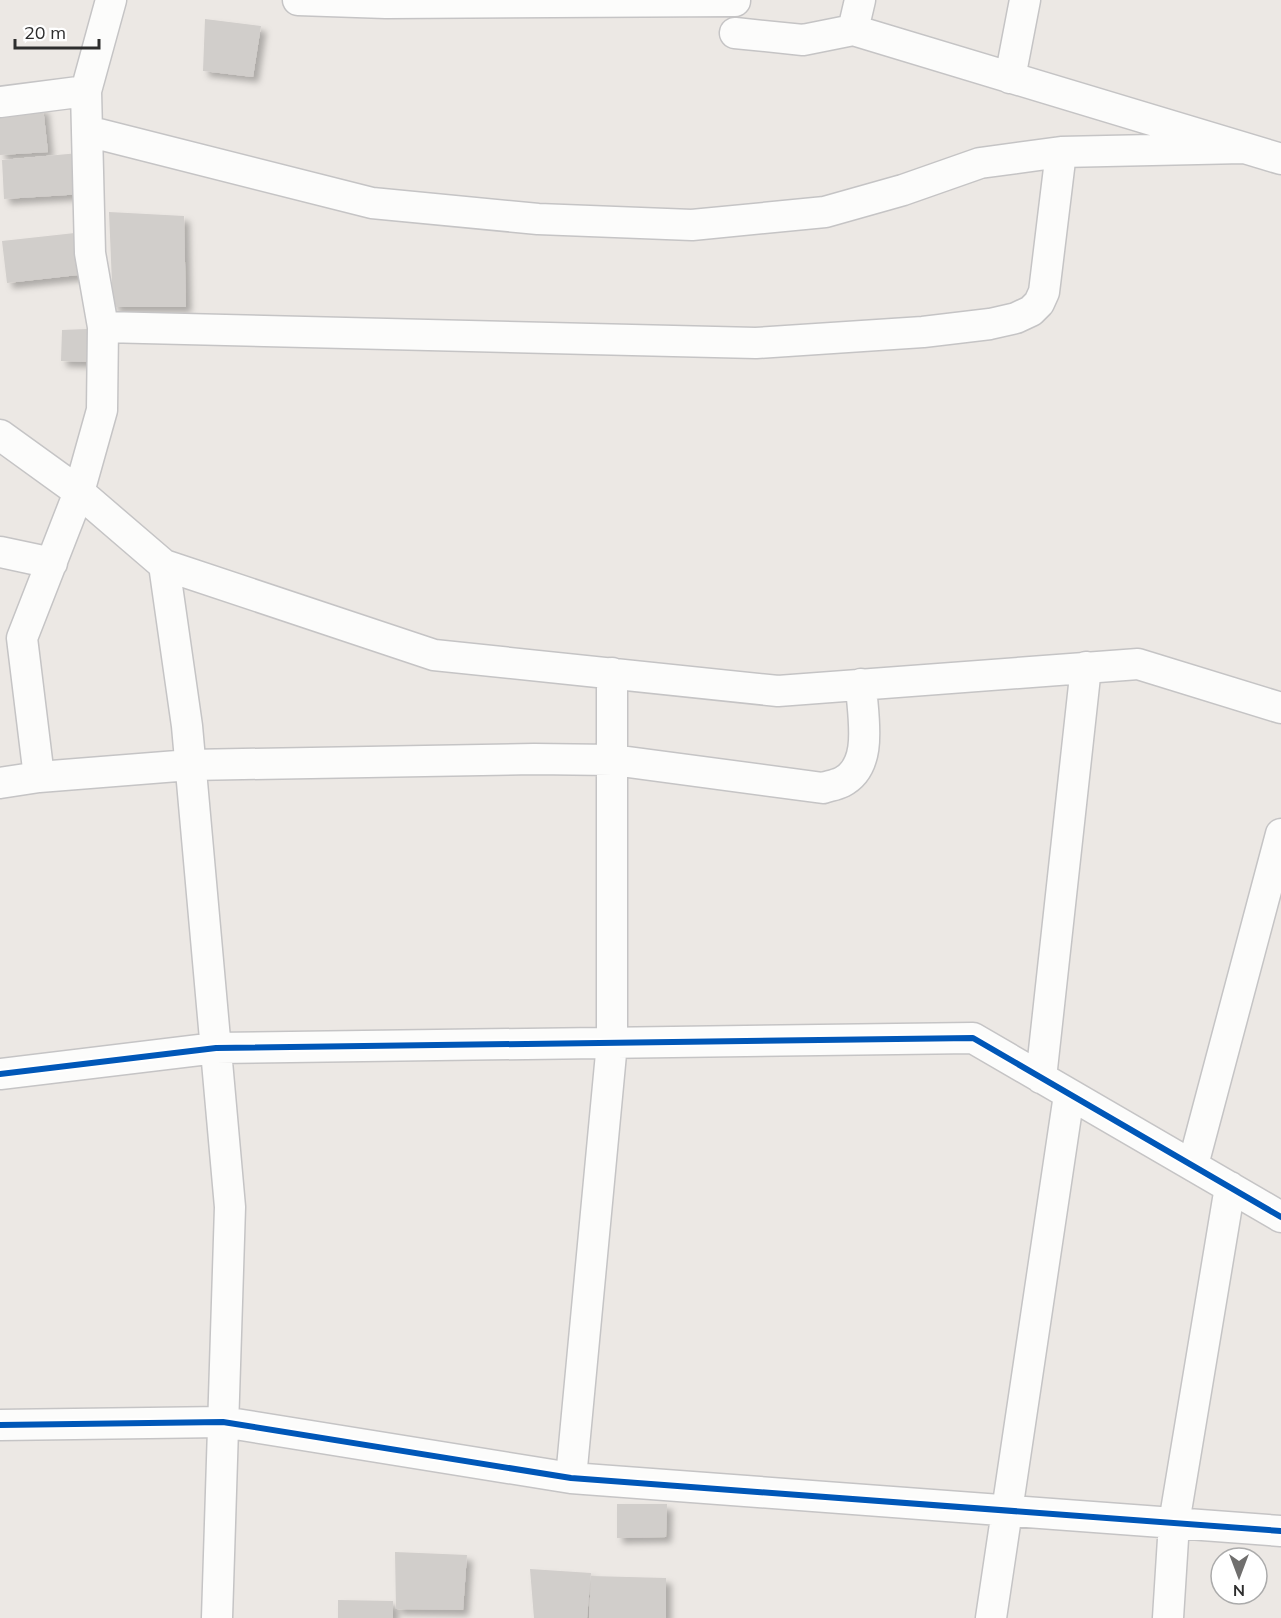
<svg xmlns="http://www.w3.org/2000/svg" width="1281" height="1618" font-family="Mulish,sans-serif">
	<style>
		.building { fill: #d1cecb; filter: url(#shadow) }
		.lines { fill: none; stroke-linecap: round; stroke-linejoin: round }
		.minor-casing { stroke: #c5c4c5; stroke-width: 33 }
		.minor { stroke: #fcfcfb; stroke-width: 30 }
		.cycleway-casing { stroke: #fff; stroke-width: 10 }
		.cycleway { stroke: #0057b8; stroke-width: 6 }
	</style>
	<defs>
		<filter id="shadow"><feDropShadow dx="5.5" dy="5.5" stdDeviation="3" flood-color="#0004"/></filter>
	</defs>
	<rect width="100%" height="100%" fill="#ece8e4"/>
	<path class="building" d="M205 19 261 26 253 77 203 71Z
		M43 107 48 152 0 155V112Z
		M79 153 83 194 4 199 2 160Z
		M109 212 184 216 186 307H113Z
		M84 232 87 274 7 283 2 241Z
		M87 329V362L61 361 62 330Z
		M617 1504H667L666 1537 617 1538Z
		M395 1552 467 1555 463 1610 396 1609Z
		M530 1569 591 1573 587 1618H534Z
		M591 1576 666 1578V1618H589Z
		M338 1600 393 1601V1618H338Z"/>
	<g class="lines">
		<defs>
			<path id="minor" d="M298 0 386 3 735 1
				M860 0 853 30 1281 159
				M735 33 803 40 853 30
				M1010 78 1025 0
				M0 102 86 91
				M87 131 372 203 538 219 692 225 825 212 903 190 980 163 1061 152 1243 148
				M103 327 756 343 923 332 990 324 1016 318 1031 311 1039 303 1044 292 1061 152
				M0 435 79 492 164 565 187 726 230 1207 217 1618
				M0 552 52 563
				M164 565 434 655 778 691 1138 664 1281 708
				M39 777 22 638 79 492 102 410 103 327 90 253 86 91 111 0
				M0 783 39 777 190 765 534 759 613 760 823 788C829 786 836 785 842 782 875 765 862 714 861 684
				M0 1074 216 1048 973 1038 1281 1217
				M1041 1078 1086 667
				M1193 1165 1281 834
				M0 1425 223 1422 571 1478 1281 1531
				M571 1478 612 1043V673
				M991 1618 1069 1095
				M1168 1618 1174 1523 1230 1187"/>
		</defs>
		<use href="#minor" class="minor-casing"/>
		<use href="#minor" class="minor"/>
		<defs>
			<path id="cycleway" d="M0 1074 216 1048 973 1038 1281 1217
				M0 1425 223 1422 571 1478 1281 1531"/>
		</defs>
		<use href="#cycleway" class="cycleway-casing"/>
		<use href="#cycleway" class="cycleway"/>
	</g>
	<g transform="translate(1239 1576) rotate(180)"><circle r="28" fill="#ffffff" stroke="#ababab" stroke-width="1.5"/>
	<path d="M0-4.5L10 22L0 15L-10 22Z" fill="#706f6e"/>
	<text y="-9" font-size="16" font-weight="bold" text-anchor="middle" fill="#2e2e2e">N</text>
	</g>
	<path d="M15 39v9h84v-9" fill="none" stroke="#2e2e2e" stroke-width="3"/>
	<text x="24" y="39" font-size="18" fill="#2e2e2e" stroke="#ffffff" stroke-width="4.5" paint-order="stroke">20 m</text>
</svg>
